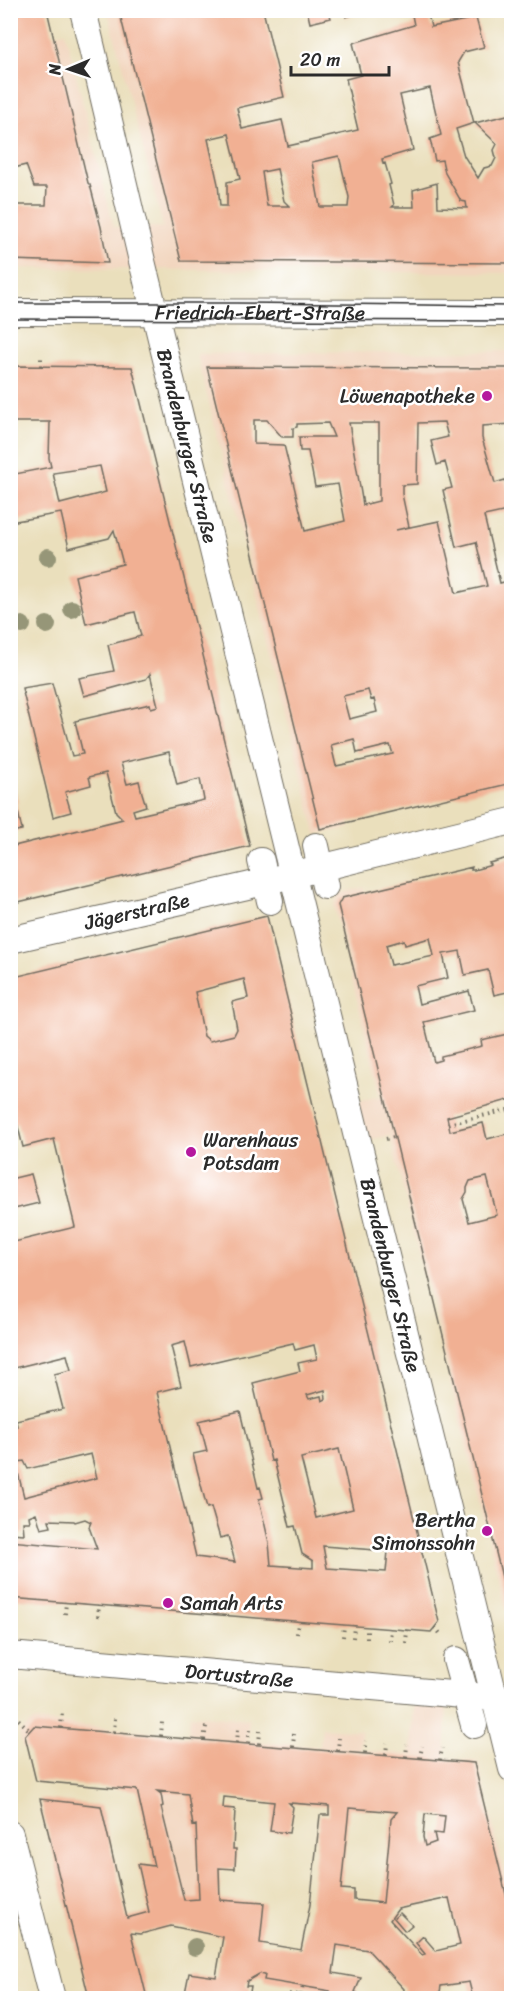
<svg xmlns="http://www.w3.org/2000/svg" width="522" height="2009" font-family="Sriracha,sans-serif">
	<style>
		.built { fill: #f2d5be }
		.building { fill: #f1b093; fill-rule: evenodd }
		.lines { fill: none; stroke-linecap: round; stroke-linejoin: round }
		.street-casing { stroke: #6e6a5e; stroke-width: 28 }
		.path { stroke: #6e6a5e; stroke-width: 4; stroke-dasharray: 1.5 4.5; stroke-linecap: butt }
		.street { stroke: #fff; stroke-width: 26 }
		.tram { stroke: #2b2b2b; stroke-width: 1.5 }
		.tree { fill: #969678 }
		.poi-dot { fill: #b5179e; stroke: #fff; stroke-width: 2 }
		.labels { text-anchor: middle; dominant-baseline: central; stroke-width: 5; stroke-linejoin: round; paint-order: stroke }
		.street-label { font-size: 20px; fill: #2b2b2b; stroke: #fff }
		.poi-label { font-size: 20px; fill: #2b2b2b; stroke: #fff; text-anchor: end }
	</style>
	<rect width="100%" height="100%" fill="#fff"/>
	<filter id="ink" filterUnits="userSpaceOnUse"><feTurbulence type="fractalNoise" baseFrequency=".0167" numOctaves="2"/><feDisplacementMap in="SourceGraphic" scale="12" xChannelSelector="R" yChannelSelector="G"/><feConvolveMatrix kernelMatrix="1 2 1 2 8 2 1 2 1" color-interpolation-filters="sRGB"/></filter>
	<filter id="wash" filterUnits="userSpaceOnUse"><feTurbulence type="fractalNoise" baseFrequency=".008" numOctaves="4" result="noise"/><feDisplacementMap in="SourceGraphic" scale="24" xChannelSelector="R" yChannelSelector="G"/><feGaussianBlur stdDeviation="1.35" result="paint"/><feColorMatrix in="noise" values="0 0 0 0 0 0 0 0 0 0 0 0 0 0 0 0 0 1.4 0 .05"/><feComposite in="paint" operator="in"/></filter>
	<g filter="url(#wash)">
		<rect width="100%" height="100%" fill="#eadfbc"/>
		<path class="built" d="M108 11H143L196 228 511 231V273L11 268V226L73 227 29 41 65 32 114 227H163Z
			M511 351V393L246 397 350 828 316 834 197 354Z
			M364 888 511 1502V1629L390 1135 351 1144 342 1105 381 1096 334 906 340 893Z
			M414 1705 447 1708 445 1758 478 1762 511 1903V1998H508L455 1784 206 1764 210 1914 177 1917 144 1759 23 1749 19 1733 33 1721 188 1736 190 1715 249 1720 247 1741 320 1747 322 1728 361 1731 360 1750 410 1755Z"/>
		<g id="blocks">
			<path class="building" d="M10 10H47L88 183 90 185 101 227 108 263 10 260V205H46L47 187H34L26 165 10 169V126L17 125 14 112 10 113Z
				M119 10H263L284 97 237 108 242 129 282 120 288 146 358 130 346 79 361 75 353 43 414 25 411 10H427L431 27 476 18 484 47 464 52 458 62 474 123 456 129 464 156 478 178 484 168 492 166 496 158 494 150 497 144 475 123 511 114 512 263 181 261ZM430 88 441 135 430 139 435 161 442 160 445 173 461 201 466 202 467 208 438 207 437 183 413 190 414 207H392L394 205 389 185 391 184 385 163 383 164 382 159 413 150 400 95ZM229 134 240 179 227 182V206H220L218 184 208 139ZM339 156 349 197 348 207H320L312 162ZM277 169 284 201 289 206H267L262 172Z
				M307 10H328L331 18 310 23Z
				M345 10H364V11L346 17Z
				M10 366 132 367 250 846 10 904V834L14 846 123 819 116 812 106 773 89 777 91 785 65 792 71 812 53 817 22 688 52 683 72 756 83 754 75 721 150 704 151 708 158 706 150 674 146 679 84 696 79 678 114 671 108 645 141 636 135 612 86 624 75 576 123 564 114 530 109 538 69 548 61 513 10 522V475L51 467 49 458 50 422H10ZM100 466 106 492 60 504 53 473ZM169 752 177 785 200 779 204 800 135 816 133 810 146 806 142 793 139 781 127 784 121 763Z
				M207 367 512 368V424L482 426V438L495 483 505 480 512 507V510L484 516 500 583 512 580V783L320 829ZM254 420H267L282 437H293V428L297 427V424L328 423 334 437H299L300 451H308L315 487 338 484 345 521 305 531 284 445 254 444ZM444 422 448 437 431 441 437 465 445 462 452 488 443 490 456 547 476 542 487 586 456 593 439 521 396 530 409 527 402 494V485L417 484 418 423ZM349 423H379V501L363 505ZM368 690 371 700 374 699 377 712 349 719 343 696ZM354 739 357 753 390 745 393 754 336 766 331 745Z
				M10 786 12 790H15L18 802 16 803 22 830 10 832Z
				M512 857V991L494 995 488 970 465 975 460 951 443 954 448 978 415 986 419 1004 469 991 474 1010 424 1022 434 1062 441 1060V1056L482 1046 481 1040 512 1033V1099L447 1117 450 1131 483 1123 487 1139 510 1133 512 1138 511 1614 338 905 342 898 472 867 471 870H474L488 866 491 865 489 863ZM430 938 434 956 391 965 386 945 404 940 405 945ZM487 1177 497 1215 469 1222 463 1199 467 1192V1188L470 1181Z
				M267 916 439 1622 431 1632 10 1598V1541L97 1549 89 1527 91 1522 85 1519 75 1522 74 1521 49 1520 51 1527 41 1529 36 1513 29 1516 30 1522H23L24 1534 10 1533V1427L17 1426 16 1420 63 1409 54 1374 71 1370 67 1355 10 1369V1243L75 1227 54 1139 23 1147 17 1123 10 1125V978ZM244 979 248 998 232 1002 237 1029 234 1035 210 1041 204 1036 195 992ZM185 1342 191 1367 293 1343 295 1350 314 1345 317 1359 298 1363 300 1371 253 1383 271 1461 274 1460 290 1527 295 1526 302 1554 313 1561V1568L271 1565 269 1543 259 1499 263 1498 260 1487 258 1488 240 1411 199 1421 207 1451 193 1454 207 1508 211 1507 220 1538 228 1536 235 1562 196 1557 157 1392 181 1386 171 1346ZM325 1390 326 1399 322 1401 321 1396 309 1399 307 1395ZM339 1449 353 1509 316 1518 301 1458ZM91 1454 97 1478 24 1497 15 1461 18 1462 24 1461 28 1469ZM323 1546 388 1551 386 1572 327 1568Z
				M31 1174 39 1203 10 1210V1179Z
				M34 1726 474 1763 512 1919V1998H473L469 1982 441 1986 439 1998H403L404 1989 368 1950 337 1945 333 1973 361 1978 355 1992 361 1995 360 1998H335L330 1991 264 1980 265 1975 259 1974 247 1981 246 1986H251L249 1998H184L189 1973 216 1977 223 1937 171 1926 141 1934 131 1933 147 1998H89L40 1799 101 1806 127 1918 149 1912 138 1864 154 1866 137 1790 36 1781 25 1736ZM157 1791 188 1794 193 1826 196 1825 199 1899 184 1900 161 1807 163 1806 161 1794ZM224 1797 274 1802 270 1831 289 1833 293 1807 289 1803 329 1806V1815H320L310 1905 301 1950 260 1943 264 1903 220 1900 219 1868 235 1869 236 1849H233L235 1809 223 1808ZM349 1808 397 1812 391 1819 383 1903 354 1900V1890L341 1889ZM425 1814 445 1816 443 1834 434 1833 436 1842 425 1846 423 1837ZM449 1898 460 1945 436 1951 423 1936 416 1943 425 1954 422 1955 390 1920 398 1909Z
				M400 1913 412 1925 405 1931 394 1918Z
				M10 1982H11L15 1998H10Z"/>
		</g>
	</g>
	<g filter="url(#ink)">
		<use href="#blocks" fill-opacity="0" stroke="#6e6a5e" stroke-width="1.5"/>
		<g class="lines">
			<defs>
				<g id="street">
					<path id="s1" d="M83 10 142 261 512 1769"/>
					<path id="s2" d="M10 312 512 313"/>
					<path d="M316 846 325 886"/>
					<path d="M261 861 270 901"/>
					<path id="s3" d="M10 940 247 886 512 821"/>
					<path id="s4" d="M10 1655 508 1699"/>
					<path d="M456 1660 474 1725"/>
					<path d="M10 1834 52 1998"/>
				</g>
			</defs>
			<use href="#street" class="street-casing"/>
			<path class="path" d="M41 366V355
				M448 1124 512 1109
				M386 1139 394 1137
				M65 1614 66 1602
				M98 1617 99 1605
				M435 1627 442 1636
				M297 1634 298 1621
				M343 1637 344 1625
				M353 1638 354 1625
				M367 1639V1627
				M390 1641 391 1629
				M406 1643 407 1630
				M10 1711 30 1731
				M61 1728 62 1713
				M114 1732 115 1718
				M161 1736 162 1722
				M204 1740 206 1726
				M237 1743 238 1729
				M248 1743 250 1730
				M259 1744 260 1731
				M293 1747 294 1734
				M338 1751 339 1738
				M365 1753 366 1741
				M386 1755 387 1743
				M406 1757 407 1745
				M420 1758 422 1746
				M440 1760 442 1748
				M301 1995 303 1986
				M278 1998 291 1994 320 1998"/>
			<use href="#street" class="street"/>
			<path class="tram" d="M10 303H236L512 306
				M10 319 512 321"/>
		</g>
		<g class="tree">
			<circle cx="48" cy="557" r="9"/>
			<circle cx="72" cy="609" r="9"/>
			<circle cx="22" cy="625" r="9"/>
			<circle cx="47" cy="625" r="9"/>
			<circle cx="195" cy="1947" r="9"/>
		</g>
	</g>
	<g class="poi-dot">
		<circle cx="487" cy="396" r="6"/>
		<circle cx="191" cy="1152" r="6"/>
		<circle cx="487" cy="1531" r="6"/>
		<circle cx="168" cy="1603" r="6"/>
	</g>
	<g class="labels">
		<g class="street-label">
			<text stroke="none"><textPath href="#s2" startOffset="250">Friedrich-Ebert-Straße</textPath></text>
			<text stroke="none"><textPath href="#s1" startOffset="448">Brandenburger Straße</textPath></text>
			<text stroke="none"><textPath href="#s3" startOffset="130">Jägerstraße</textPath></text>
			<text stroke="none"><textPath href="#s1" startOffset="1302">Brandenburger Straße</textPath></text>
			<text stroke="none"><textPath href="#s4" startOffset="230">Dortustraße</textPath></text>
		</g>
		<g class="poi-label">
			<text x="475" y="396">Löwenapotheke</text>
			<text x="203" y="1140" text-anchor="start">Warenhaus<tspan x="203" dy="23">Potsdam</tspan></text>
			<text x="475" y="1520">Bertha<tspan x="475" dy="23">Simonssohn</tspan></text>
			<text x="180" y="1603" text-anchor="start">Samah Arts</text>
		</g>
	</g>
	<rect width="522" height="2009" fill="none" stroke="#fff" stroke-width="36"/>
	<g transform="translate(69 69) rotate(268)" stroke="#ffffff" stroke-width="4.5" paint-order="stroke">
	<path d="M0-4.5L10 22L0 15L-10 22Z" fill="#2b2b2b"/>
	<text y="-9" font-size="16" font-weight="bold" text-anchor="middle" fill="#2b2b2b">N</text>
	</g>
	<path d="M291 66v9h98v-9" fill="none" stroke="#2b2b2b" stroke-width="3"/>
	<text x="300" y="66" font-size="18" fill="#2b2b2b" stroke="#ffffff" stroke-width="4.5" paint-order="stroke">20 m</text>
</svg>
